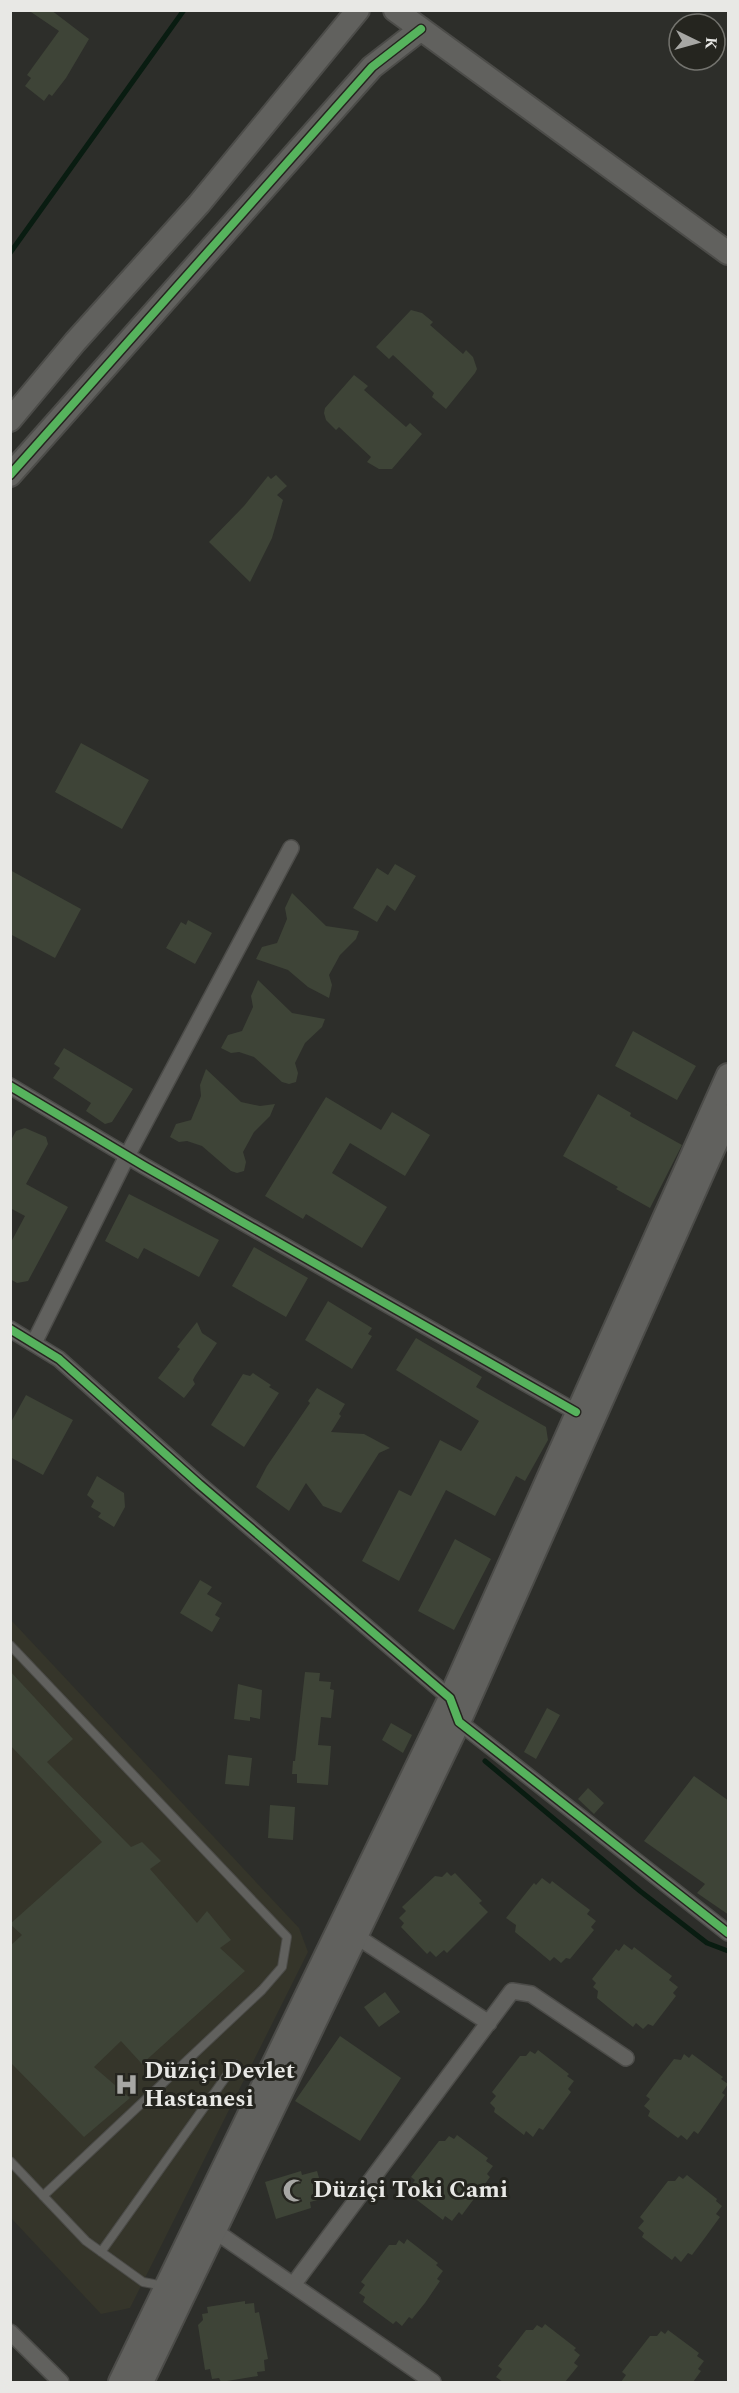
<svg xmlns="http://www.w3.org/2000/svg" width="739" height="2393" font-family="Spectral,serif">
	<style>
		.built { fill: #35352a }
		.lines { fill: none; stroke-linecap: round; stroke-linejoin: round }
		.stream { stroke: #091c11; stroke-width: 5 }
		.building { fill: #3e4437 }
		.lane-casing { stroke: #4c4c49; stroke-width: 10 }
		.street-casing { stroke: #4c4c49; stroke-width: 18 }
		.secondary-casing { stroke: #4c4c49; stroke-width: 26 }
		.lane { stroke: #61615e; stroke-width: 8 }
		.street { stroke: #61615e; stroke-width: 15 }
		.secondary { stroke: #61615e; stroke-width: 22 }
		.cycleway-casing { stroke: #25251f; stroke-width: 11 }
		.cycleway { stroke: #56b35d; stroke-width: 8 }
		.labels { text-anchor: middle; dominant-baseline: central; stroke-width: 6; stroke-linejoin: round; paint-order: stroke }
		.poi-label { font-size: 24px; font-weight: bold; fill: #e8e8e5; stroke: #25251f; text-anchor: start }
	</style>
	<rect width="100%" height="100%" fill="#2d2e2a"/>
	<path class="built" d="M11 1620 299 1928 308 1952 130 2308 101 2314 11 2218Z"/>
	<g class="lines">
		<path class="stream" d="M10 253 184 10
			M485 1761 640 1891 707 1943 728 1951"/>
	</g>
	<path class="building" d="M28 10H51L89 39 66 78 52 96 49 94 44 101 25 86 31 78 27 75 59 31Z
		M411 310 422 313 433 322 430 325 463 354 466 350 473 357 477 369 475 373 446 409 432 397 434 393 393 355 389 359 376 347Z
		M354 375 368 386 364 390 406 427 410 423 422 434 392 469H379L367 462 371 457 339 427 336 430 326 420 324 413 325 408Z
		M276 475 287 486 277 495 283 500 272 538 250 582 209 542 244 506 268 476 271 479Z
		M81 743 149 780 122 829 55 792Z
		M395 864 416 876 395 911 387 905 377 922 353 908 377 868 388 875Z
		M10 870 81 909 55 958 10 934Z
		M292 893 326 926 359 931 356 939 340 955 329 975 332 985 329 998 308 987 288 970 256 959 262 947 277 943 287 919 285 908Z
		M188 920 212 933 195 964 166 948 181 922 186 925Z
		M258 980 292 1013 325 1019 322 1027 305 1043 295 1063 298 1073 296 1082 289 1084 282 1082 254 1057 239 1052 231 1053 221 1048 228 1035 242 1031 253 1007 251 996Z
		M633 1031 696 1066 677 1100 615 1066Z
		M64 1048 133 1089 112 1122 105 1124 86 1111 91 1103 53 1078 60 1068 54 1064Z
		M206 1069 241 1102 260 1106 275 1104 270 1116 254 1132 243 1152 246 1162 244 1171 237 1173 231 1171 202 1146 187 1141 179 1142 170 1137 176 1124 191 1120 201 1096 200 1085Z
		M598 1094 631 1113 630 1116 682 1145 650 1208 616 1189 618 1187 563 1156Z
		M326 1097 381 1130 392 1112 430 1135 405 1176 350 1143 332 1173 387 1207 362 1248 306 1214 303 1219 265 1196Z
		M25 1128 46 1137 48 1144 26 1184 68 1207 28 1281 17 1283 10 1279V1244L25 1216 10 1208V1142L16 1131Z
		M129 1194 219 1240 199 1277 144 1248 138 1259 105 1241Z
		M254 1247 308 1278 286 1317 232 1286Z
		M328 1301 372 1328 368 1334 372 1336 352 1369 305 1340Z
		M197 1322 202 1333 217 1343 195 1376 193 1380 195 1384 184 1398 158 1378 180 1349 177 1347Z
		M416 1338 482 1377 476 1387 546 1427 548 1440 525 1481 516 1476 495 1516 446 1490 399 1581 362 1561 399 1490 411 1496 440 1440 461 1451 479 1421 396 1370Z
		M253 1373 271 1385 269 1387 279 1393 244 1447 211 1425 243 1374 250 1376Z
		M317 1388 345 1404 339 1414 341 1416 331 1432 364 1434 390 1448 379 1453 341 1513 323 1506 306 1483 289 1511 256 1487 267 1466 310 1403 308 1401Z
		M26 1395 73 1420 43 1475 10 1457V1424Z
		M97 1476 124 1493 125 1507 114 1527 98 1517 101 1513 91 1507 94 1501 87 1495Z
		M455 1539 491 1559 454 1630 418 1611Z
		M200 1580 212 1587 207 1594 222 1603 215 1615 220 1618 212 1632 180 1613Z
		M10 1671 73 1739 47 1762 131 1847 142 1842 161 1861 150 1869 197 1923 207 1911 231 1940 220 1948 245 1971 142 2064 121 2041 94 2067 130 2098 84 2137 10 2062V1946L22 1935 10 1924 102 1842 10 1745Z
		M305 1672 320 1673 319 1681 331 1682 330 1689 334 1690 331 1718 321 1717 318 1745 331 1746 328 1785 297 1783V1774H292L293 1761H295Z
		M238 1684 262 1690 260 1719 250 1717V1721L234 1719Z
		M547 1708 560 1715 536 1759 524 1752Z
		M391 1723 412 1735 403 1753 382 1740Z
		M228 1755 252 1758 249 1786 225 1784Z
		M694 1776 729 1801V1915L697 1893 705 1884 644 1841Z
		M588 1788 604 1803 594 1814 578 1799Z
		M270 1805 295 1807 293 1840 268 1838Z
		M447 1872 451 1876 455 1873 482 1901 479 1903 488 1912 447 1953 444 1950 436 1957 430 1951 427 1954 401 1927 404 1923 399 1918 406 1911 402 1907 419 1891 435 1876 442 1877Z
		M542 1878 550 1884 552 1881 574 1898 590 1910 587 1914 596 1921 591 1927 594 1930 570 1959 566 1958 561 1963 554 1957 550 1961 532 1946 515 1932 516 1925 506 1918 534 1883 536 1885Z
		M624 1944 632 1950 634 1947 656 1964 672 1976 669 1980 678 1987 673 1993 676 1996 653 2026 648 2024 643 2029 636 2023 633 2027 614 2012 597 1998 598 1991 593 1987 596 1983 592 1979 616 1949 619 1951Z
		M385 1992 400 2012 379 2027 364 2007Z
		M340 2036 401 2078 360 2141 295 2101Z
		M538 2050 569 2074 567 2076 574 2081 568 2089 571 2092 543 2130 539 2128 533 2137 526 2131 524 2135 494 2112 495 2108 490 2103 496 2096 492 2092 520 2056H526L530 2051 535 2054Z
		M684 2054 689 2058 692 2054 723 2077 721 2079 728 2084 722 2093 725 2095 710 2117 698 2134 694 2131 687 2140 681 2135 678 2138 648 2116 650 2111 644 2106 650 2099 646 2096 660 2077 674 2059 681 2060Z
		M457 2135 488 2158 486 2161 493 2166 487 2174 490 2177 462 2215 459 2212 452 2221 445 2216 443 2220 413 2197 414 2192 409 2188 415 2180 411 2177 439 2141H445L449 2136 454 2139Z
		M301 2171 302 2175 317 2171 325 2198 310 2202 311 2208 276 2219 265 2182Z
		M687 2175 717 2199 716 2201 722 2206 716 2214 720 2217 704 2239 692 2255 688 2253 681 2262 675 2256 672 2260 642 2237 644 2233 638 2228 644 2221 640 2217 668 2181H675L679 2176 683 2179Z
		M407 2239 438 2263 436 2265 443 2271 437 2279 440 2281 425 2303 412 2319 409 2317 402 2326 396 2321 393 2324 363 2302 365 2297 359 2293 365 2285 361 2282 389 2245H396L399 2240 404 2244Z
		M245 2301V2304L254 2303 255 2313 259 2312 268 2359 264 2360 265 2371 257 2372 258 2376 221 2382 219 2378 212 2379 210 2369 205 2370 198 2325 203 2320 202 2314 208 2313 207 2307Z
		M545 2324 576 2348 574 2350 580 2355 574 2363 578 2366 565 2382H503L496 2377 502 2369 498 2366 526 2330H533L537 2325 542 2328Z
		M668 2330 699 2353 697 2356 704 2361 698 2369 701 2371 693 2382H621L626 2375 622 2372 650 2336H657L661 2331 665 2334Z"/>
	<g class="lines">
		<defs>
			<path id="lane" d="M10 1645 287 1937 282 1967 262 1990 43 2196
				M10 2161 86 2241 143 2282 164 2286
				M101 2252 235 2064"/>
			<path id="street" d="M10 1086 144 1166 576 1412
				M10 1329 59 1359 199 1484 450 1698 459 1722 728 1933
				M34 1343 127 1156 291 848
				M356 1936 489 2023
				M215 2231 433 2382
				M293 2285 512 1991 531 1994 626 2058
				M10 2332 61 2382"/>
			<path id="secondary" d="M395 10 728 253
				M10 420 75 342 199 204 358 10
				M10 475 372 67 421 29
				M120 2382 450 1698 728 1075
				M142 2382 459 1722 728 1116"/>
		</defs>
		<use href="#lane" class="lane-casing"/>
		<use href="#street" class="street-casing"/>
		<use href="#secondary" class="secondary-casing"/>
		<use href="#lane" class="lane"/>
		<use href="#street" class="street"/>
		<use href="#secondary" class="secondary"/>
		<defs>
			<path id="cycleway" d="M10 475 372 67 421 29
				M10 1086 144 1166 576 1412
				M10 1329 59 1359 199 1484 450 1698 459 1722 728 1933"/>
		</defs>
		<use href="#cycleway" class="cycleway-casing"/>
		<use href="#cycleway" class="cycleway"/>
	</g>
	<defs>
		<symbol id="hospital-bare" viewBox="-9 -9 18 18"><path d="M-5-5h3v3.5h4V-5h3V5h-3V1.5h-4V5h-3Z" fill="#a7a7a4" stroke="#25251f" stroke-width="2.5" paint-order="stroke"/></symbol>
		<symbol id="mosque-bare" viewBox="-9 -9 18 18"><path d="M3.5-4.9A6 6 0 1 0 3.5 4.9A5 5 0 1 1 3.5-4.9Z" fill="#a7a7a4" stroke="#25251f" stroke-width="2.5" paint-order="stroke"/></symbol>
	</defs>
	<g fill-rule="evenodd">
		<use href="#hospital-bare" x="110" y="2068" width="33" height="33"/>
		<use href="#mosque-bare" x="278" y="2174" width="33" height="33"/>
	</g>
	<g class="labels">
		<g class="poi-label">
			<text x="144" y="2071">Düziçi Devlet<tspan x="144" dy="28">Hastanesi</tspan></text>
			<text x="313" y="2190">Düziçi Toki Cami</text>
		</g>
	</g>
	<rect width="739" height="2393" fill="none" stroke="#e8e8e5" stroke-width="24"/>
	<g transform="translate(697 42) rotate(95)"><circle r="28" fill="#25251f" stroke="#73736e" stroke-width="1.5"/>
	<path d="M0-4.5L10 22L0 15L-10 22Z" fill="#a7a7a4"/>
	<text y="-9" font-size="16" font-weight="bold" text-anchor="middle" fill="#e8e8e5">K</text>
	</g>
</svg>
